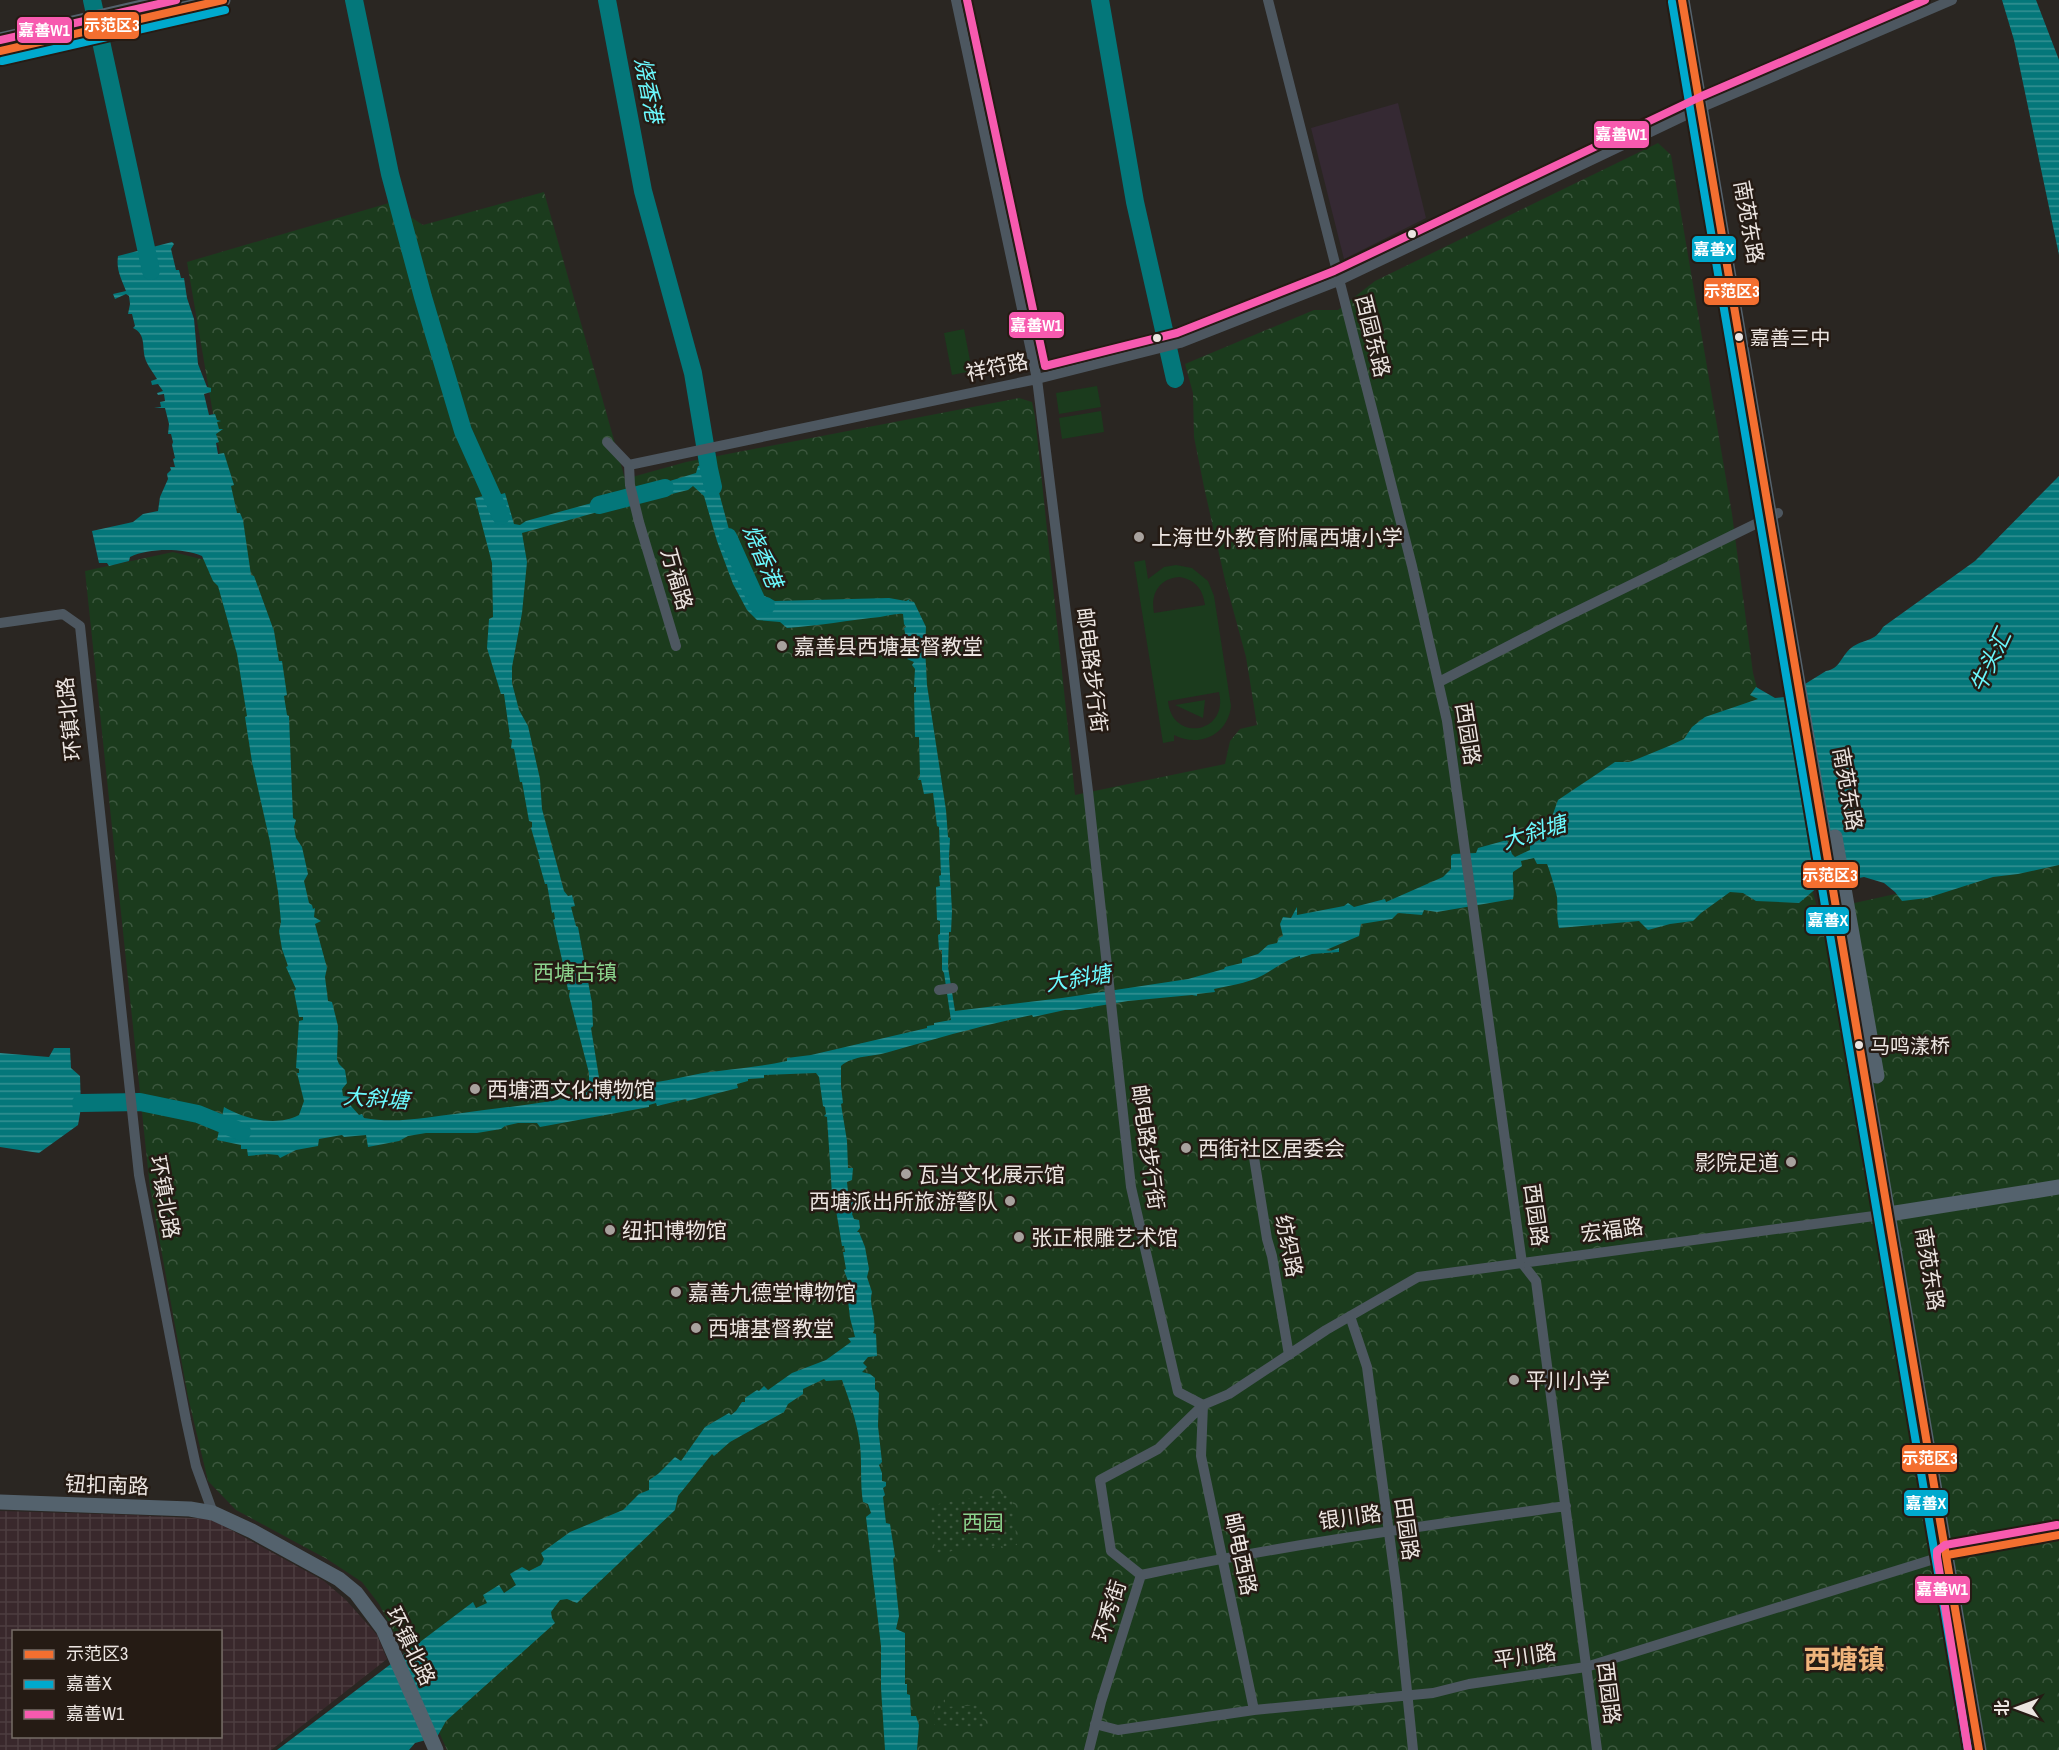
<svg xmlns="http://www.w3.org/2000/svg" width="2059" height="1750" font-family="'Archivo Narrow','Noto Sans SC',sans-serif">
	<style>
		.industrial { fill: url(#industrial-grid); fill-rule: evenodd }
		.medical { fill: #352933 }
		.grass { fill: #1b3b1d; fill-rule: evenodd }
		.park { fill: url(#park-crowns) }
		.garden { fill: url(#garden-dots) }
		.water { fill: url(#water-rules) }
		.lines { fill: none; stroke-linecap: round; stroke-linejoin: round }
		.river { stroke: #04777a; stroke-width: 18 }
		.street { stroke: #4d5760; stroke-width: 10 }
		.secondary { stroke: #54626d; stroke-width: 15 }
		.bus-1-casing { stroke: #251b14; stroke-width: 12 }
		.bus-2-casing { stroke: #251b14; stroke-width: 12 }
		.bus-3-casing { stroke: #251b14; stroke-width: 12 }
		.bus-1 { stroke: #f46f30; stroke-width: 8 }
		.bus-2 { stroke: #00a9ce; stroke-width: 8 }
		.bus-3 { stroke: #f75aaf; stroke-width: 8 }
		.bus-dot { fill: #ece5e1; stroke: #251b14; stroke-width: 2 }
		.poi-dot { fill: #a8a29e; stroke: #251b14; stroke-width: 2 }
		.labels { text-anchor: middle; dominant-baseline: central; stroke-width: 5; stroke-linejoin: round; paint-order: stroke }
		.bus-label { font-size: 20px; fill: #ece5e1; stroke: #251b14; text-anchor: start }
		.street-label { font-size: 21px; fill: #ece5e1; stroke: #251b14 }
		.poi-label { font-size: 21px; fill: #ece5e1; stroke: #251b14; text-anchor: start }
		.park-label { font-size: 21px; fill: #8cd58e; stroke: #251b14 }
		.water-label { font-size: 22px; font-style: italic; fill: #6bf9fe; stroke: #251b14 }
		.district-label { font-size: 27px; font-weight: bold; fill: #f0b57c; stroke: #251b14 }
		.line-badge { stroke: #251b14; stroke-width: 2 }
		.badge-label { font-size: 16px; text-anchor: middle; font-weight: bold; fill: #fff }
	</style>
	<defs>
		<pattern id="industrial-grid" width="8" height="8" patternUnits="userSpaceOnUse" patternTransform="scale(1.5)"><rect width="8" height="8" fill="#39282c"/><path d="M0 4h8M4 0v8" fill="none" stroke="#4c3d40"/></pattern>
		<pattern id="park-crowns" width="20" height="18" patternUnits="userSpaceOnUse" patternTransform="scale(1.5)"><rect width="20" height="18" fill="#1b3b1d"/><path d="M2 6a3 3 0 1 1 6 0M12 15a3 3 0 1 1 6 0" fill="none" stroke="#3c573e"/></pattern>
		<pattern id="garden-dots" width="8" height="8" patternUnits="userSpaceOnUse" patternTransform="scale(1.5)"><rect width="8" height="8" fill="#1b3b1d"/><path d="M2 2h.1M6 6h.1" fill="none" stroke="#3c573e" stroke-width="1.8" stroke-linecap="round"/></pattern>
		<pattern id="water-rules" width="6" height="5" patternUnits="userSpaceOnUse" patternTransform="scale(1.5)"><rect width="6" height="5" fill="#04777a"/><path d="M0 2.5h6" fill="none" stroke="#359193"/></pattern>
	</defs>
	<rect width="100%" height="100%" fill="#2a2622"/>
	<path class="industrial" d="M0 1511 132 1515 211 1519 324 1581 346 1600 377 1635 387 1659 271 1750H0ZM14 1632H220V1736H14Z"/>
	<path class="medical" d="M1398 103 1426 218 1344 259 1311 128Z"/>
	<path class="grass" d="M964 329 972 371 952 375 944 333Z
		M1097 386 1101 407 1059 414 1056 393Z
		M1101 411 1104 432 1062 439 1059 418Z
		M1145 560 1148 579 1164 567 1176 565 1192 568 1208 581 1214 596 1231 706C1228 735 1199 748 1174 735V741L1163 743 1134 562ZM1180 577C1196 580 1203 590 1205 605L1154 613C1150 593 1160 578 1180 577ZM1219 692C1229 734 1172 743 1168 701Z
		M1205 700 1203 718 1175 705Z"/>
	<path class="park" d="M1658 143 1671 155 1732 514 1753 673 1818 911 2059 858V1750H447L401 1646 379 1604 362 1582 327 1559 236 1510 208 1481 188 1397 150 1188 85 571 173 552 201 559 237 554 187 262 389 203 423 225 544 192 625 479 686 462 1019 398 1032 402 1035 416 1075 795 1225 764 1230 741 1240 729 1257 725 1246 657 1225 580 1204 487 1194 437 1193 393 1185 364 1314 310H1338L1375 281Z"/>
	<path class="garden" d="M1012 1495 1017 1545 954 1550 936 1557 928 1506 981 1496Z
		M935 1698 945 1699V1707L982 1705 983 1727 934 1725Z"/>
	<path class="water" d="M2002 0H2036L2059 60V255L2014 40Z
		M172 242 174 244 171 249 176 270H179L181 278H184L187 298 194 319 198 364 207 387 211 388V392L204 394 209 415 215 414 217 420 221 421 217 422 219 429H223L216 434 219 442 216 443 218 454 224 453 234 485 231 486 237 513H240L243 520 251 575 254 576 274 631 279 661H282L287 695 284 696 287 715 289 716 293 818 296 820 294 827 296 838 302 847 308 874 304 881 309 903 312 905 313 909 315 908 314 917 321 921 315 924 327 968 325 977 328 1001 332 1002 338 1026 337 1059 339 1064 345 1070 347 1083 342 1089 343 1096 350 1097 351 1106 359 1115 362 1114 364 1118C396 1124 429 1117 462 1113 502 1108 542 1103 582 1096L589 1086V1073L569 996 570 990H568L564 968 566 967 565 964H563L553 920 555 919 554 912 552 913 547 884H545L538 859H540L531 828 532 827V822L529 821 522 782H520L514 749 511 748 512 740 509 738 510 737C508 723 506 708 504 694H501L487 648 489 619 493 617 492 563 475 498 496 493 498 495 505 493 514 524 520 525 526 521 621 495 623 505 522 533 527 562 522 613 512 667V683L519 710 528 726 540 779 542 809 564 891 568 896 572 895 575 906 571 907 576 926 578 927 592 1003 593 1026 591 1028 601 1090H605V1087C613 1083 640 1084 650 1083 673 1080 696 1073 719 1071 743 1068 764 1066 787 1061V1058L811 1055 927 1028V1026L934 1025V1023L951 1020 944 973 942 970V950H939L938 935 940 934V921L937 920 936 887 940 886 939 876 941 875 939 827 937 826 933 793 924 794 921 780H918L920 775 919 737H915L914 693 916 692V687H914L915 669 912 665 914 662 907 659 910 656 904 628 906 627 904 624 903 614C896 613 888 616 880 617 849 620 818 626 787 628L780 622 757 620 747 610 733 584 717 541 704 496 693 486 688 490 643 501 640 490 696 473 698 466 711 463 731 537 737 535 745 556 735 560 745 584 750 589 775 601 889 598 906 601 910 599 909 601 914 602 926 627 925 647 927 685 946 810 948 837 950 838 949 857 952 911 951 932H949L948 967 955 1011 1062 998 1188 979 1224 969 1225 967 1242 963V959L1258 954 1268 945 1277 943 1279 938 1283 936 1280 924 1283 917 1291 918 1297 907V915L1344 906 1348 903 1354 907 1385 899 1386 902 1443 877 1451 869V856L1453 854 1476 853 1478 848 1507 840 1512 854 1515 857 1530 850V845L1542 838 1548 828 1558 800 1615 762H1630L1669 746 1684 739 1692 727 1705 717 1758 699 1750 695 1756 687 1775 698 1784 697 1826 671C1840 669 1841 656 1851 648 1864 638 1874 643 1883 627L1975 561 2059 476V865L2018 874 1993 877 1927 898 1902 901 1895 892 1884 883 1864 877 1819 886 1799 903 1756 901 1743 893 1730 892 1701 913 1693 921 1670 924 1648 930 1639 921 1559 928C1556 917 1558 908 1557 897 1557 894 1549 868 1547 864H1537L1534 858 1521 861 1522 866 1513 872C1512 881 1515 890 1513 899L1437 912 1424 910 1422 915 1398 913 1392 919 1361 924 1359 936 1326 950 1330 951 1339 948V952L1312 954 1300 958V956C1288 959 1280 965 1270 971 1254 982 1233 985 1214 989L1215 992 1197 994V996L1192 995 1128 1001 1074 1010H1065L1033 1017 1032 1015C983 1025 938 1038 889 1052 874 1057 853 1055 841 1066V1086L843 1103 841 1104 847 1141 848 1168H853L852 1180 847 1182 848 1192 854 1191 856 1207 852 1214 854 1219 859 1220 860 1228 857 1232H859L865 1247 869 1269 867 1277 872 1292C868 1306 878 1318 873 1333L876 1334 877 1356 868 1357 863 1363 867 1367 862 1372 870 1374 875 1378V1389L879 1393 878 1426 882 1462 879 1465 882 1473V1481L886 1482V1486L883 1488 885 1495 883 1497 886 1523 890 1524 895 1556 893 1559 899 1616 896 1629 905 1633V1684H907V1694L910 1695 911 1716H916L919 1725 917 1750H885L881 1688V1646L866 1517 871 1513 868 1504 863 1502C860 1483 862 1465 860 1445 857 1422 850 1402 842 1380L826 1381 824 1379 803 1389V1394L788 1404 784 1412 730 1442 714 1456 712 1454 678 1496 675 1510 577 1603 567 1599 560 1600 551 1612 552 1618 555 1623 446 1721 437 1737 415 1743 409 1750H277L473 1602 476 1608 487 1603 483 1595 499 1585 504 1593 516 1585 510 1574 522 1567 529 1571 541 1565 544 1559 541 1553 570 1532 623 1510 639 1494 649 1490V1480L658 1474 675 1457 681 1461 705 1427 729 1413 731 1415 736 1411 742 1402H745V1398L757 1390 759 1391 764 1386 768 1390 792 1373 826 1360 851 1342 848 1338 855 1337 850 1318 847 1291H845L847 1289 846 1281H848L844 1270 846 1269 843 1252H845L844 1246H842L835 1204 832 1194 827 1117 824 1116 826 1114 825 1107 823 1106 819 1077 816 1073 764 1075V1078L748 1079V1081L737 1084 738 1088 687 1101 686 1099 657 1106 656 1103 649 1105V1107L540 1127 537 1123H518L505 1126 501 1129 477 1133H426L408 1136 399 1141 368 1147 366 1135 344 1137 342 1135 319 1139 318 1146 296 1150 280 1158 278 1155 267 1154 248 1156 247 1149H241V1145L217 1140 224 1107C245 1119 276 1127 299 1115L304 1101 297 1073H299V1069L296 1068 299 1021 303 1020V1017H299L294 992 296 989 286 967 288 966 282 949 279 931 281 922 278 892 270 842 252 762 245 717 247 716 237 654 218 586 213 581 202 556C182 548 149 548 130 557L129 561 109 566 107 563H99L92 531 133 522 143 514 158 511 160 497 168 479 167 474 171 470 170 467H175L173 459 175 458 172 445 173 442 171 434H168L169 424 165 408H154L161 407 160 402 165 401 164 394 158 395 157 393 163 391 158 384 152 385 151 381 157 379C153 372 147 365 145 358 142 346 146 334 133 328L135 326 132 314H128L130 304 129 296 126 294 115 299 113 294 126 291C121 278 116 270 118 256Z
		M54 1048H70L71 1068 80 1076 81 1108 78 1125 39 1153 0 1147V1053L49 1057Z"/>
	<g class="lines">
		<path class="river" d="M92 0 151 271
			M354 0 390 174 423 297 463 431 501 516
			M607 0 643 191 693 373 709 469 713 487
			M1100 0 1135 202 1175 379
			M599 505 665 488
			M728 537 759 606H766
			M81 1103 140 1102 198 1114 242 1132"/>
		<path class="street" d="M956 0 1037 379 1088 791 1131 1187 1178 1392 1203 1405
			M1268 0 1412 566 1447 721 1522 1263 1536 1281 1597 1750
			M607 442 629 465 630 485 639 522 676 646
			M629 465 1037 379 1180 343 1338 281 1707 105 1952 0
			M0 623 63 614 80 626 139 1175 186 1420 196 1466 213 1513
			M1439 682 1555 622 1778 513
			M939 990 953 988
			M1252 1145 1267 1239 1272 1256 1289 1355
			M1350 1316 1367 1367 1397 1593 1413 1750
			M1203 1405 1201 1456 1254 1710
			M1141 1575C1282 1545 1423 1526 1566 1506
			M1095 1724 1118 1730 1254 1710 1433 1693 1469 1684 1586 1667 1947 1555 2059 1535
			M1089 1750 1101 1702 1141 1575 1111 1551 1100 1480 1158 1449 1203 1405 1229 1394 1326 1330 1418 1277 1889 1214"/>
		<path class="secondary" d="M1682 0 1979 1750
			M0 40 172 0
			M0 51 223 0
			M1835 837 1877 1076
			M1889 1214 2059 1187
			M0 1502 190 1509 213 1513 252 1531 339 1579 356 1593 383 1629 436 1750"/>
		<defs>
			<path id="bus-1" d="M1682 0 1979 1750
				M0 51 223 0
				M1947 1555 2059 1535"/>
			<path id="bus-2" d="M1672 2 1968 1750
				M2 61 225 10"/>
			<path id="bus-3" d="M967 0 1045 366 1177 333 1334 271 1702 96 1925 0
				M0 40 176 0
				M1968 1750 1937 1557V1551L1945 1545 2057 1525"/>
		</defs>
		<use href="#bus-1" class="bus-1-casing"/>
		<use href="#bus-2" class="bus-2-casing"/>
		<use href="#bus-3" class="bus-3-casing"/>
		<use href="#bus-1" class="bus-1"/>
		<use href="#bus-2" class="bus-2"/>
		<use href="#bus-3" class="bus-3"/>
	</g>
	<g class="bus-dot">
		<circle cx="1412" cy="234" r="5"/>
		<circle cx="1739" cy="337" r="5"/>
		<circle cx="1157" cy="338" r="5"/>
		<circle cx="1859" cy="1045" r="5"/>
	</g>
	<g class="poi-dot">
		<circle cx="1139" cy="537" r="6"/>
		<circle cx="782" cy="646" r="6"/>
		<circle cx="475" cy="1089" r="6"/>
		<circle cx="1186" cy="1148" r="6"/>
		<circle cx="1791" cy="1162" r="6"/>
		<circle cx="906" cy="1174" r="6"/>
		<circle cx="1010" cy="1201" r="6"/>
		<circle cx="610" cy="1230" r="6"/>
		<circle cx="1019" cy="1237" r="6"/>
		<circle cx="676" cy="1292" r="6"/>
		<circle cx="696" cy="1328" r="6"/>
		<circle cx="1514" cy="1380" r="6"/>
	</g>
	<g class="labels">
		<g class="bus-label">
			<text x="1750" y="337">嘉善三中</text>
			<text x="1870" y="1045">马鸣漾桥</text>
		</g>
		<g class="street-label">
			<text transform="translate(1749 222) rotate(80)">南苑东路</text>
			<text transform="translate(1373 336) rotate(76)">西园东路</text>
			<text transform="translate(997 367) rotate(-12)">祥符路</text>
			<text transform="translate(677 579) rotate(74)">万福路</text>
			<text transform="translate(1092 670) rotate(83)">邮电路步行街</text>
			<text transform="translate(69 719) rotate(-96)">环镇北路</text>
			<text transform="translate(1468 734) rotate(81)">西园路</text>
			<text transform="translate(1848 789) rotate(80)">南苑东路</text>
			<text transform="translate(1148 1147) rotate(82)">邮电路步行街</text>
			<text transform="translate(165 1197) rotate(80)">环镇北路</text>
			<text transform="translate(1536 1215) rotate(82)">西园路</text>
			<text transform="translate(1612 1230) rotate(-8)">宏福路</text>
			<text transform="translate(1289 1246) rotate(79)">纺织路</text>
			<text transform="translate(1930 1269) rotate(81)">南苑东路</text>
			<text transform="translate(107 1485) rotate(2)">钮扣南路</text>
			<text transform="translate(1350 1517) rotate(-8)">银川路</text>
			<text transform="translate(1407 1529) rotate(82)">田园路</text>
			<text transform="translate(1241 1554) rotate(78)">邮电西路</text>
			<text transform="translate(1109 1611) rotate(-72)">环秀街</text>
			<text transform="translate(411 1646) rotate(64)">环镇北路</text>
			<text transform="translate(1525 1656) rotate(-8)">平川路</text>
			<text transform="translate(1609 1693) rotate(83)">西园路</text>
		</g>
		<g class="poi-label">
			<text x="1151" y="537">上海世外教育附属西塘小学</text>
			<text x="794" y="646">嘉善县西塘基督教堂</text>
			<text x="487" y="1089">西塘酒文化博物馆</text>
			<text x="1198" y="1148">西街社区居委会</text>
			<text x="1779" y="1162" text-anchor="end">影院足道</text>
			<text x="918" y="1174">瓦当文化展示馆</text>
			<text x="998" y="1201" text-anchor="end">西塘派出所旅游警队</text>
			<text x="622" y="1230">纽扣博物馆</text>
			<text x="1031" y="1237">张正根雕艺术馆</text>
			<text x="688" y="1292">嘉善九德堂博物馆</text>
			<text x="708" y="1328">西塘基督教堂</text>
			<text x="1526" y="1380">平川小学</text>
		</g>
		<g class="park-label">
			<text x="575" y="972">西塘古镇</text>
			<text x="983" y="1522">西园</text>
		</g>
		<g class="water-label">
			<text transform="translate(649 90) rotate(79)">烧香港</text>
			<text transform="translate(763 556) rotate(67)">烧香港</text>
			<text transform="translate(1990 661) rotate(-65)">牛头汇</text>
			<text transform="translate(1534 832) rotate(-17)">大斜塘</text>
			<text transform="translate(1078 978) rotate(-9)">大斜塘</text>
			<text transform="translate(376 1098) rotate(4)">大斜塘</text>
		</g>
		<g class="district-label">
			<text x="1844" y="1659">西塘镇</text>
		</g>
	</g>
	<g class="line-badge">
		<rect x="83" y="11" width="57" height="29" rx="6" fill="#f46f30"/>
		<rect x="16" y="16" width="57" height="28" rx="6" fill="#f75aaf"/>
		<rect x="1593" y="120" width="57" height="29" rx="6" fill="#f75aaf"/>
		<rect x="1691" y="235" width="46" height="28" rx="6" fill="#00a9ce"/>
		<rect x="1703" y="277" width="57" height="29" rx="6" fill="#f46f30"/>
		<rect x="1008" y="311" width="57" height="28" rx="6" fill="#f75aaf"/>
		<rect x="1802" y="861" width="57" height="28" rx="6" fill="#f46f30"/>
		<rect x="1805" y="906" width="45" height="29" rx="6" fill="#00a9ce"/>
		<rect x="1901" y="1444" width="57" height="29" rx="6" fill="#f46f30"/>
		<rect x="1903" y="1489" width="46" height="28" rx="6" fill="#00a9ce"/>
		<rect x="1914" y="1575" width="57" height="29" rx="6" fill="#f75aaf"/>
	</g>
	<g class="badge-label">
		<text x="112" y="31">示范区3</text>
		<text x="44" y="36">嘉善W1</text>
		<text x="1621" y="140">嘉善W1</text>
		<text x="1714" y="255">嘉善X</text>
		<text x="1732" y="297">示范区3</text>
		<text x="1036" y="331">嘉善W1</text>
		<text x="1830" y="881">示范区3</text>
		<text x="1828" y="926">嘉善X</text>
		<text x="1930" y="1464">示范区3</text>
		<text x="1926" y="1509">嘉善X</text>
		<text x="1942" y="1595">嘉善W1</text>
	</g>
	<rect x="12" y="1630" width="210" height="108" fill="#251b14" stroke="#756c66" stroke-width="1.5"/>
	<rect x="24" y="1650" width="30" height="9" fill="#f46f30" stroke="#756c66" stroke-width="1.5"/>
	<text x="66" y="1660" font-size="18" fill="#ece5e1">示范区3</text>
	<rect x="24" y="1680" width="30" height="9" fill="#00a9ce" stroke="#756c66" stroke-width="1.5"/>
	<text x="66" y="1690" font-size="18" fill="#ece5e1">嘉善X</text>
	<rect x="24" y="1710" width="30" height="9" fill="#f75aaf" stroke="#756c66" stroke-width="1.5"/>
	<text x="66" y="1720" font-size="18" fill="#ece5e1">嘉善W1</text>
	<g transform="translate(2017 1708) rotate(270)" stroke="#251b14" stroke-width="4.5" paint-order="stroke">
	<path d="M0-4.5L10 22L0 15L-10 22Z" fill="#ece5e1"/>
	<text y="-9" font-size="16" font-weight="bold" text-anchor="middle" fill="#ece5e1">北</text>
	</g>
</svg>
